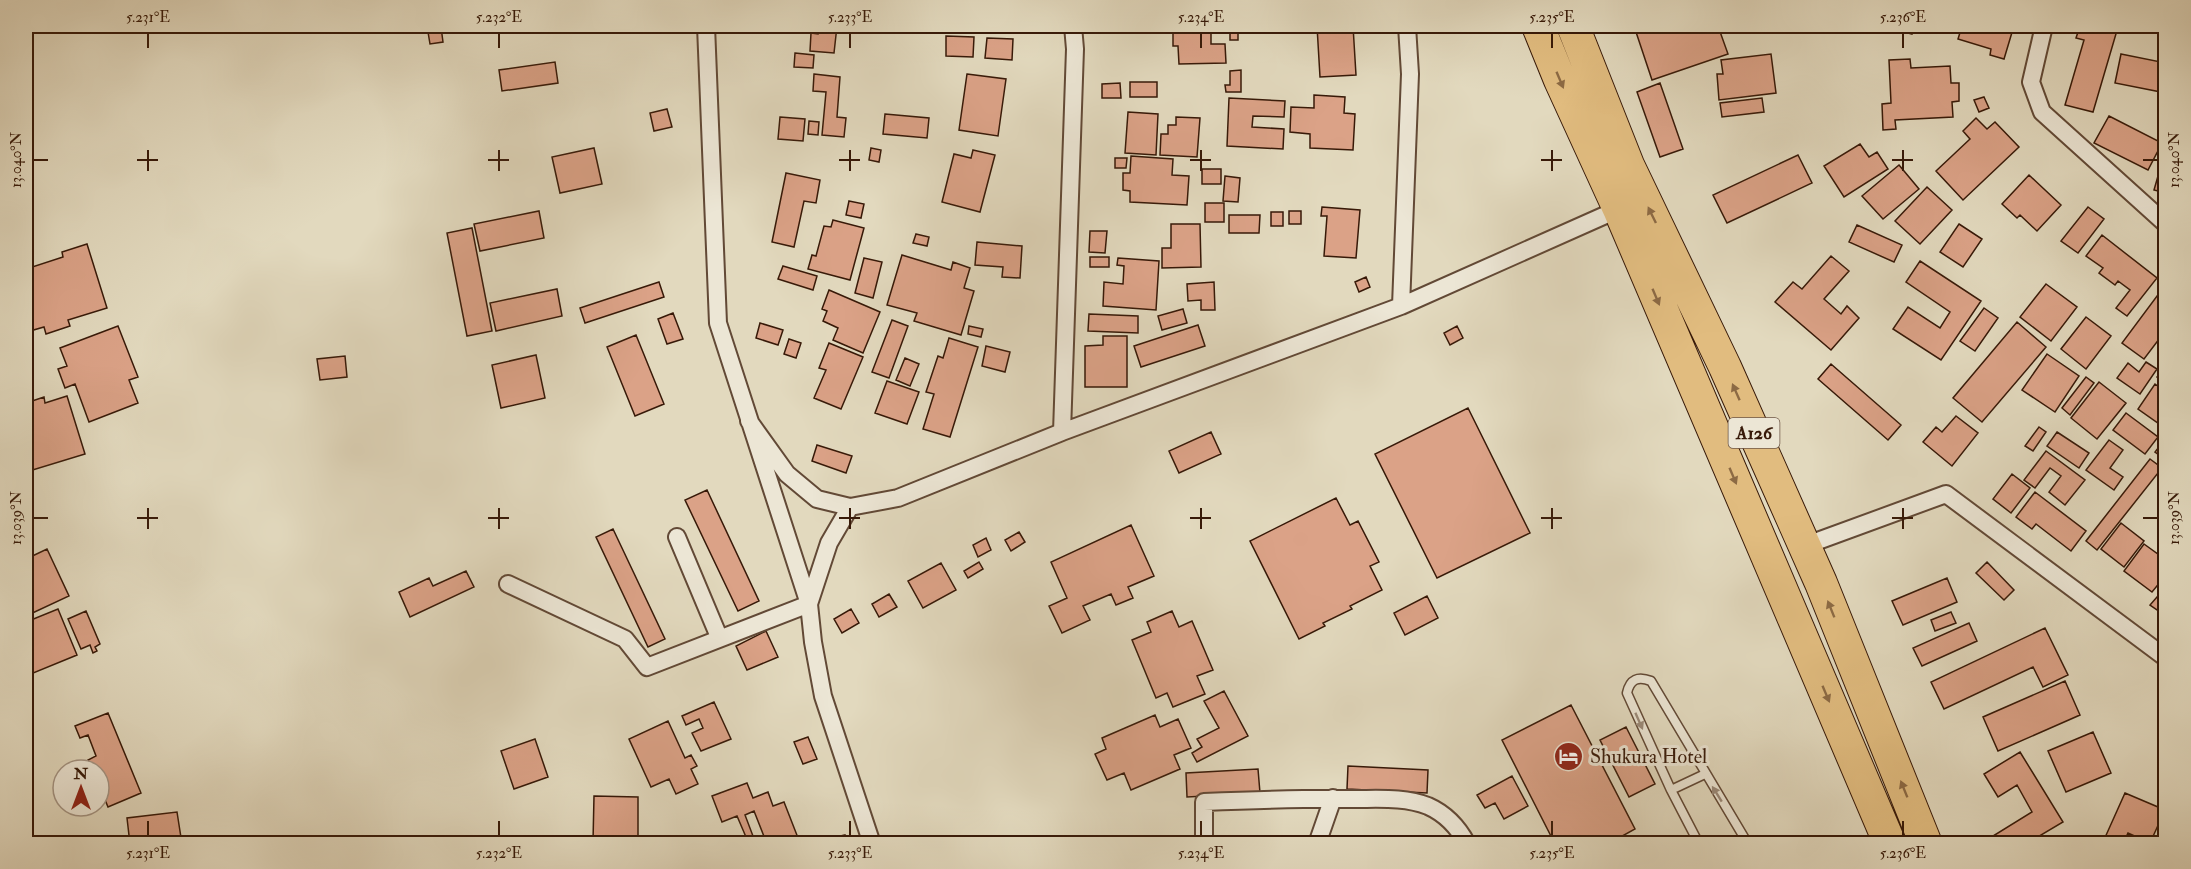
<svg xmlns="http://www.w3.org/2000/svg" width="2191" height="869" font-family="'IM FELL Double Pica',serif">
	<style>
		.building { fill: #dba287; stroke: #371908; stroke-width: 1.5 }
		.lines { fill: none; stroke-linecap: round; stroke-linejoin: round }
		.lane-casing { stroke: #624936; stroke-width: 11 }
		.street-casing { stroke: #624936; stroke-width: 20 }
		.highway-casing { stroke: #371908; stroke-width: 34 }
		.lane { stroke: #ece6d5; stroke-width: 8 }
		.street { stroke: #ece6d5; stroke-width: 16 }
		.highway { stroke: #e1bc7f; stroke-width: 32 }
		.oneway { fill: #8c6a44 }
		.oneway2 { fill: #9b8a79 }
		.ticks { fill: none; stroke: #371908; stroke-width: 2 }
		.labels { text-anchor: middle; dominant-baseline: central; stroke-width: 6; stroke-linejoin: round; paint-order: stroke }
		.shield { fill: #ece6d5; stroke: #6d5646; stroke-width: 1.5 }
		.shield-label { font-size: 18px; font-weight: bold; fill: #371908 }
		.poi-label { font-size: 20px; fill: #371908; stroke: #ece6d5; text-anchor: start }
		.neatline { fill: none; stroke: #371908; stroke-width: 2 }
		.ticks-label { font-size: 15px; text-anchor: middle; fill: #371908 }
	</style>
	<rect width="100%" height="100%" fill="#e2d9be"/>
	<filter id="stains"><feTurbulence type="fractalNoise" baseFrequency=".00333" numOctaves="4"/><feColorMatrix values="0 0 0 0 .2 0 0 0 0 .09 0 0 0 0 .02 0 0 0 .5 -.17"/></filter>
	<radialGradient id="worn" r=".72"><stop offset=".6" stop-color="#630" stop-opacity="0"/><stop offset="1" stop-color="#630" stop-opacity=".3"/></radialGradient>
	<path class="building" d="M427 26H453L441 27 443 42 430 44Z
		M818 26H837L834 53 810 51 811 33 818 34Z
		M1173 26H1211V44H1225L1226 63 1179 64 1178 46H1173Z
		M1230 26H1238V40H1230Z
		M1317 26H1353L1356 75 1320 77Z
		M1634 26H1718L1728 54 1652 80Z
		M1882 26H1915L1912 34Z
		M1921 26H1943L1942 30Z
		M1962 26H1988L1987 28 1999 31 2001 26 2013 29 2004 59 1990 55 1991 49 1958 39Z
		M2080 26 2118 27 2093 112 2065 105 2084 40 2076 38Z
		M946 36 974 37 973 57 946 56Z
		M987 38 1013 39 1012 60 985 58Z
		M795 53 814 55 813 68 794 67Z
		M1771 54 1776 93 1719 100 1717 74H1723L1721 60Z
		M2121 54 2166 63V93L2115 83Z
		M1910 59 1911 68 1950 66 1951 83H1959V101L1952 102 1953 117 1895 120 1896 129 1883 130 1882 104 1891 103 1889 60Z
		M555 62 558 83 502 91 499 70Z
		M1241 70V92H1226L1225 85H1230V71Z
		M814 74 840 77 837 117 846 118 844 137 822 135 826 92 813 91Z
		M967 74 1006 79 998 136 959 130Z
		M1130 82H1157V97H1130Z
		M1120 83 1121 98H1102V84Z
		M1660 83 1683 149 1660 157 1637 92Z
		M1314 95 1345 97 1344 113 1355 114 1353 150 1310 148V134L1290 132 1291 107 1314 108Z
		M1984 97 1989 108 1979 112 1974 100Z
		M1229 98 1285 101 1284 117 1253 116 1252 127 1284 129 1283 149 1227 146Z
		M1762 98 1764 112 1722 117 1720 103Z
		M667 109 672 127 654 131 650 113Z
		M1128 112 1158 114 1156 155 1125 153Z
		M885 114 929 118 927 138 883 134Z
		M2109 116 2162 143 2148 170 2094 143Z
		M780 117 805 119 803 141 778 139Z
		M1176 117 1200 118 1197 157 1160 155 1161 134H1168V125H1176Z
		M1976 118 1987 129 1995 122 2019 147 1963 200 1936 171 1970 139 1963 131Z
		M809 121 819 122 818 135 808 134Z
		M1860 144 1869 157 1877 152 1888 169 1844 197 1824 166Z
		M594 148 602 184 560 193 552 157Z
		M871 148 881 150 879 162 869 160Z
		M2166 148V193L2154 190Z
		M973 150 995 155 980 212 942 202 954 154 971 158Z
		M1798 155 1812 183 1727 223 1713 195Z
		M1131 156 1173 159 1172 175 1189 176 1187 205 1130 202V191L1123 190V173H1130Z
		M1115 158H1127L1126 168H1115Z
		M1899 165 1919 189 1883 219 1862 196Z
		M1202 169H1221V184H1202Z
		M786 173 820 180 816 203 804 201 794 247 772 242Z
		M2029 175 2061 205 2037 231 2020 215 2017 218 2002 204Z
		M1225 176 1240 178 1238 202 1223 201Z
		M1927 187 1952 210 1920 244 1895 221Z
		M849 201 864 204 861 218 846 215Z
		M1205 203H1224V222H1205Z
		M1322 207 1360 210 1356 258 1324 256 1327 216H1321Z
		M2088 207 2104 219 2078 253 2061 241Z
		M539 211 544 238 480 251 474 224Z
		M1289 211H1301V224H1289Z
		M1271 212H1283V226H1271Z
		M1229 215H1260L1259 233H1229Z
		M833 220 864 228 850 280 808 269 812 255 816 256 824 226 831 227Z
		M1171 224H1200L1201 267 1162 268V248H1171Z
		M1959 224 1982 239 1963 267 1940 252Z
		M1857 225 1902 245 1894 262 1849 242Z
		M472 228 492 331 467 336 447 233Z
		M1090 231H1107L1105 253 1089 252Z
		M916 234 929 237 927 246 913 243Z
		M2102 235 2157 278 2127 316 2116 308 2130 290 2118 281 2115 285 2099 273 2103 268 2086 256Z
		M977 242 1022 246 1020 278 1002 277 1003 267 975 265Z
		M87 244 107 308 68 320 70 326 46 334 44 327 30 331 26 316V269L63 257 62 252Z
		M902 255 951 270 953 262 970 268 964 288 974 291 961 335 914 321 917 313 887 305Z
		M1831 256 1849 271 1824 299 1841 314 1847 306 1859 318 1831 350 1775 302 1793 282 1802 289Z
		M1090 257H1109V267H1090Z
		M864 258 882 262 873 298 855 293Z
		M1118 258 1159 261 1156 310 1103 306 1104 282 1123 284 1124 266 1117 265Z
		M1920 261 1981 301 1941 360 1893 329 1908 307 1940 328 1950 312 1906 282Z
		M783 266 817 276 813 290 778 279Z
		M1366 277 1370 287 1359 292 1355 282Z
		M659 282 664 297 585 323 580 308Z
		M1214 282 1215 310H1201V300L1188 301 1187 284Z
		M2046 284 2077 307 2051 341 2020 317Z
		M2166 284V330L2144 359 2122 343Z
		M557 289 562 316 496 331 490 303Z
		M829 290 880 312 863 353 833 340 838 328 823 321 827 311 822 309Z
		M1984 308 1998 318 1975 351 1960 341Z
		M1183 309 1187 323 1162 330 1158 316Z
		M673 313 683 339 667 344 658 319Z
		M1089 314 1138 316V333L1088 331Z
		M2086 317 2111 336 2086 369 2061 349Z
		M892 320 908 326 889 378 872 372Z
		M2017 322 2046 347 1982 422 1953 398Z
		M760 323 783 330 778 345 756 338Z
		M1198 325 1205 346 1141 367 1134 346Z
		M118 326 138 377 129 380 138 403 89 422 75 384 65 388 58 369 67 366 60 348Z
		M969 326 983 329 981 337 968 334Z
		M1457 326 1463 338 1450 345 1444 333Z
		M636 335 664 404 635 416 607 347Z
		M1103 336H1127V387H1085V346L1103 345Z
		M949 338 978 347 950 437 923 429 934 394 926 392 938 356 943 358Z
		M789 339 801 343 796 358 784 354Z
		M829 343 863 357 841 409 814 398 826 370 819 368Z
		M986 346 1010 352 1005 372 982 366Z
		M2047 354 2079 376 2055 412 2022 390Z
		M536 355 545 398 501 408 492 365Z
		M345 356 347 377 320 380 317 359Z
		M905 358 919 364 910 386 896 380Z
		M2146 362 2157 369 2140 394 2117 378 2128 363 2139 372Z
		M1831 364 1901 425 1888 440 1818 379Z
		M2166 365V382L2157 377Z
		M2086 377 2094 383 2070 415 2062 408Z
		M887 381 919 392 907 424 875 413Z
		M2099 382 2126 403 2097 439 2071 418Z
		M2155 384 2166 392 2165 428 2138 409Z
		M67 396 85 454 26 472V403L44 397 45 403Z
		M1468 408 1530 533 1437 578 1375 454Z
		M2126 413 2158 437 2145 454 2113 430Z
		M1956 416 1978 433 1952 466 1923 442 1936 427 1942 432Z
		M2039 427 2046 432 2033 451 2025 446Z
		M1211 432 1221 454 1179 473 1169 451Z
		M2057 432 2089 453 2079 468 2047 446Z
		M2165 439H2166V460L2155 452Z
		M2109 440 2123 450 2110 468 2123 477 2114 490 2086 470Z
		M817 445 852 456 846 473 812 461Z
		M2046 451 2085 480 2065 505 2049 492 2061 476 2050 468 2035 488 2024 480Z
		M2150 459 2162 468 2097 550 2086 541Z
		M2012 474 2030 488 2011 513 1993 499Z
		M707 490 759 601 738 611 685 500Z
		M2035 492 2086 531 2071 551 2036 524 2032 529 2016 517Z
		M1336 498 1350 525 1358 521 1379 562 1370 566 1382 590 1350 606 1352 609 1323 623 1325 626 1299 639 1250 541Z
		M2121 523 2144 541 2124 567 2101 549Z
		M1131 525 1154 576 1128 587 1133 598 1116 605 1111 594 1083 606 1090 620 1062 633 1049 606 1067 598 1051 562Z
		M613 529 665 639 648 647 596 537Z
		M1019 532 1025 542 1011 551 1005 540Z
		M2166 535V550L2159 545Z
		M986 538 991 550 978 557 973 545Z
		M2144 544 2166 560V575L2152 592 2124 571Z
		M47 549 69 596 26 616V559Z
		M979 562 983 569 968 578 964 571Z
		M1987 562 2014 590 2004 600 1976 573Z
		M941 563 956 590 923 608 908 581Z
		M466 571 474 587 410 617 399 592 429 578 433 586Z
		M1947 578 1957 602 1903 625 1892 601Z
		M2166 593V616L2150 605 2157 597 2161 600Z
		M889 594 897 607 879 617 872 604Z
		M1427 596 1438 618 1405 635 1394 613Z
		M58 609 77 655 26 676V622Z
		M851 609 859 623 842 633 834 619Z
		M86 611 100 644 95 647 97 651 93 653 90 645 81 649 68 619Z
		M1172 611 1179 627 1192 621 1213 670 1197 676 1205 694 1173 707 1167 693 1156 698 1132 640 1151 632 1147 622Z
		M1951 612 1956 623 1935 631 1931 620Z
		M1969 623 1977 641 1922 666 1913 648Z
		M2045 628 2068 675 2043 687 2033 667 1944 709 1931 682Z
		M766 631 778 657 747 670 736 646Z
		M2065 681 2080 715 1998 751 1983 717Z
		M1224 691 1248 736 1197 762 1192 753 1202 747 1197 739 1219 728 1204 701Z
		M714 702 731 739 701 751 692 733 703 728 699 719 686 725 682 716Z
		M1571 705 1635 829 1608 844H1555L1502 740Z
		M108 713 141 793 108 807 99 785V770H93L88 760 96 756 88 735 80 738 75 726Z
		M1155 715 1160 727 1178 719 1191 748 1174 755 1180 769 1131 790 1124 773 1107 780 1095 754 1106 749 1102 738Z
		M668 721 685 758 691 755 697 766 691 769 698 784 676 794 669 779 651 787 629 739Z
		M1626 727 1655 784 1629 797 1600 740Z
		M2093 732 2111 773 2066 792 2048 751Z
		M808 737 817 759 803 764 794 742Z
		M535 739 548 777 514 789 501 751Z
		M2020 752 2063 822 2026 844H1998L1993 836 2032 812 2017 785 1998 797 1984 774Z
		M1348 766 1428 770 1427 793 1347 789Z
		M1258 769 1260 793 1187 797 1186 773Z
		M1512 776 1528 806 1504 819 1495 803 1485 808 1477 795Z
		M747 783 753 798 768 792 773 806 784 802 800 843 767 844 754 811 745 815 756 844H730L746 837 737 816 722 822 712 796Z
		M2125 793 2165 810 2150 843 2128 833 2123 844 2103 842Z
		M594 796 638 797V844L593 842Z
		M177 812 182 844H130L127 818Z
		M26 827 33 844H26Z
		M845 835 847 844H823V840Z
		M1654 836 1657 844H1639Z"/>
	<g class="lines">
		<defs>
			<path id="lane" d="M1671 790 1705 774
				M1699 844 1671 790 1627 693C1630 679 1638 676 1651 681L1748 844"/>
			<path id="street" d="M706 26 718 323 809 604 813 642 823 696 872 844
				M2044 26 2031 82 2042 112 2166 224
				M1401 306 1410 74 1407 26
				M749 421 787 474 817 499 850 507 898 498 1062 432 1401 306 1619 209
				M1062 432 1075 49 1073 26
				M677 537 719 637
				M1804 546 1946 494 2166 658
				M508 584 625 639 647 667 809 604 829 543 850 507
				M1204 844V802C1254 800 1305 798 1355 799 1380 799 1405 797 1428 806 1446 814 1458 827 1467 844
				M1317 844 1333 798"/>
			<path id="highway" d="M1538 26 1560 80 1619 209 1890 844
				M1573 26 1628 165 1725 367 1821 583 1926 844"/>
		</defs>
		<use href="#lane" class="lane-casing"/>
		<use href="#street" class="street-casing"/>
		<use href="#highway" class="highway-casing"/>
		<use href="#lane" class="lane"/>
		<use href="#street" class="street"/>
		<use href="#highway" class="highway"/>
	</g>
	<defs><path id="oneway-solid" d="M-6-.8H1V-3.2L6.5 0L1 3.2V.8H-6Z" transform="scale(1.5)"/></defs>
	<g class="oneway">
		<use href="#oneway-solid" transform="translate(1560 80) rotate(67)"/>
		<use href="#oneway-solid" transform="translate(1652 215) rotate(-116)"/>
		<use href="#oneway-solid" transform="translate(1656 297) rotate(67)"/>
		<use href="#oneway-solid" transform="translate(1736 392) rotate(-114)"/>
		<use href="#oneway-solid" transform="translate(1733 476) rotate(67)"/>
		<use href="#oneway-solid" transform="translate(1831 609) rotate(-112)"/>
		<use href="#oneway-solid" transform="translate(1826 694) rotate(67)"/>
		<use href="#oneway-solid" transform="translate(1904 789) rotate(-112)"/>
	</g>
	<g class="oneway2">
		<use href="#oneway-solid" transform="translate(1639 721) rotate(66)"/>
		<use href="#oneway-solid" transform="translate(1717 794) rotate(-122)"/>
	</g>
	<path class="ticks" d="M148 33V48M499 33V48M850 33V48M1201 33V48M1552 33V48M1903 33V48M148 150V171M499 150V171M850 150V171M1201 150V171M1552 150V171M1903 150V171M33 160H48M137 160H158M488 160H509M839 160H860M1190 160H1211M1541 160H1562M1892 160H1913M2143 160H2158M148 508V529M499 508V529M850 508V529M1201 508V529M1552 508V529M1903 508V529M33 518H48M137 518H158M488 518H509M839 518H860M1190 518H1211M1541 518H1562M1892 518H1913M2143 518H2158M148 821V836M499 821V836M850 821V836M1201 821V836M1552 821V836M1903 821V836"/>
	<defs>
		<symbol id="hotel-disc" viewBox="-11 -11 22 22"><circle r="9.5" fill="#8f2418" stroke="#ece6d5"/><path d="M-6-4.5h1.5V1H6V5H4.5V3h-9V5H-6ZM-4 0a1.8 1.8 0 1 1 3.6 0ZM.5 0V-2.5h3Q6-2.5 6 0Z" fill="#fff"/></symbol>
	</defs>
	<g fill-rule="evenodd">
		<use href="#hotel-disc" x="1552" y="740" width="33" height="33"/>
	</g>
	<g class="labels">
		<rect class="shield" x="1728.5" y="418" width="51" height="30" rx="4.5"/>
		<g class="shield-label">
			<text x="1754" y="433">A126</text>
		</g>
		<g class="poi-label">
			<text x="1590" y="756">Shukura Hotel</text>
		</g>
	</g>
	<rect width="2191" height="869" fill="none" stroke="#e2d9be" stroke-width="66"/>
	<g transform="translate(81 788)"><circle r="28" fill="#ece6d5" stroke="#a49483" stroke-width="1.5"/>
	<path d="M0-4.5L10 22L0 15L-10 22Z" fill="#8f2418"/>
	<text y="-9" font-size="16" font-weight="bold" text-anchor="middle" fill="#371908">N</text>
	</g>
	<rect x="33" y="33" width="2125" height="803" class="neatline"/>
	<g class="ticks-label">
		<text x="148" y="22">5.231°E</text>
		<text x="499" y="22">5.232°E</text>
		<text x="850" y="22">5.233°E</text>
		<text x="1201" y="22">5.234°E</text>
		<text x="1552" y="22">5.235°E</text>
		<text x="1903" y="22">5.236°E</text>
		<text transform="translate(16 160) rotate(-90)" y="5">13.040°N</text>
		<text transform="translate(2174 160) rotate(-90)" y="5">13.040°N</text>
		<text transform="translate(16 518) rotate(-90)" y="5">13.039°N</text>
		<text transform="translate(2174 518) rotate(-90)" y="5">13.039°N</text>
		<text x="148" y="858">5.231°E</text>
		<text x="499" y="858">5.232°E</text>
		<text x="850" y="858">5.233°E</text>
		<text x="1201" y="858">5.234°E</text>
		<text x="1552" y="858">5.235°E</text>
		<text x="1903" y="858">5.236°E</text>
	</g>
	<rect width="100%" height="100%" filter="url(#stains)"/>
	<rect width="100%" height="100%" fill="url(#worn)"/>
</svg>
